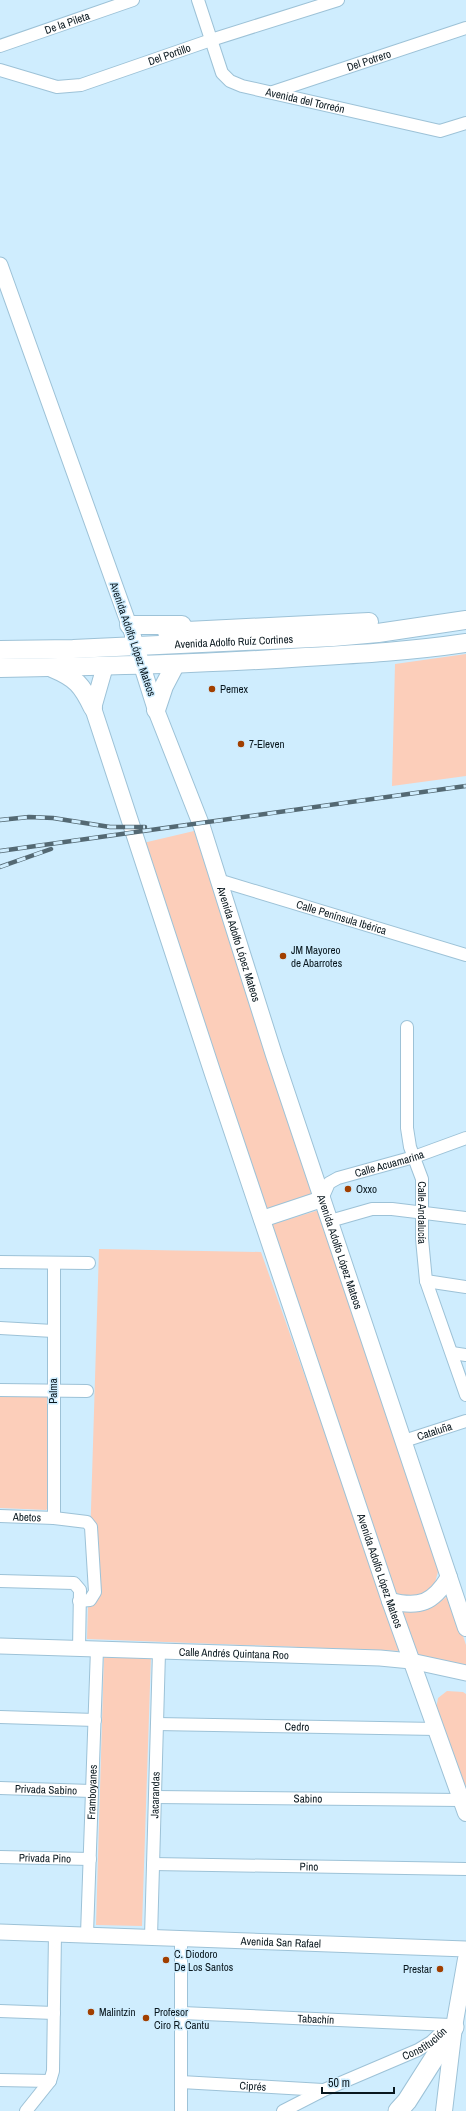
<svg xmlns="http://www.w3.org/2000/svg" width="466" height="2111" font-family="'Archivo Narrow',sans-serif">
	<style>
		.green { fill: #fcceba }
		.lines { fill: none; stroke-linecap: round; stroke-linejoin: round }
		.minor-casing { stroke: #9dc2d7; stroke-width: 14 }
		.tertiary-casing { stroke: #9dc2d7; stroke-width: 17 }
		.secondary-casing { stroke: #9dc2d7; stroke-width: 18 }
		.primary-casing { stroke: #9dc2d7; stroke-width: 20 }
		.trunk-casing { stroke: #9dc2d7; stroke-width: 21 }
		.minor { stroke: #fff; stroke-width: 12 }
		.tertiary { stroke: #fff; stroke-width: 15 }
		.secondary { stroke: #fff; stroke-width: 16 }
		.primary { stroke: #fff; stroke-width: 18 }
		.trunk { stroke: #fff; stroke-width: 19 }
		.rail-casing { stroke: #546973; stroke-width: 4.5 }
		.rail { stroke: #cfedfe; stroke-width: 3; stroke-dasharray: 9; stroke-linecap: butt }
		.poi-dot { fill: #a13f00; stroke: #cfedfe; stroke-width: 1.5 }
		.labels { text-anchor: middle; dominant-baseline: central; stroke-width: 3; stroke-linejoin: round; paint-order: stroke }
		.street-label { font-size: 11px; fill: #09171e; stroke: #cfedfe }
		.poi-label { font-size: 11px; fill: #09171e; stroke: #cfedfe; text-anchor: start }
	</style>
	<rect width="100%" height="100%" fill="#cfedfe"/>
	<path class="green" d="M466 654V776L392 786 395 664Z
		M194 831 314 1198 266 1211 143 843Z
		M319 1210 439 1568 433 1590 423 1597 400 1596 393 1589 270 1225Z
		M99 1249 261 1252 402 1651 87 1639Z
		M0 1393 48 1395 51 1400 49 1507 46 1510 0 1508Z
		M449 1594 466 1645V1668L414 1654 397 1608C419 1614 433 1610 449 1594Z
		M104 1654 151 1655 142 1926 96 1925Z
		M447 1691 463 1692 466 1694V1798L436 1709 438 1698Z"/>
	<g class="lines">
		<defs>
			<g id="minor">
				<path id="s1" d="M198 0 222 73 230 81 242 86 440 131 466 123"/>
				<path id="s2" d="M0 46 133 0"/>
				<path id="s3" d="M0 70 57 87 81 85 211 40 338 0"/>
				<path id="s4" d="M273 92 466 28"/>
				<path id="s5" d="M218 880 466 955"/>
				<path id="s6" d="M407 1027V1128L410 1147 422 1179V1239L426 1281 466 1395"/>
				<path id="s7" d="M322 1199 329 1183 338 1178 414 1157 466 1138"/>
				<path d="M330 1221 372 1209H392L466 1218"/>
				<path d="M0 1262 89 1263"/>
				<path d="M426 1281 466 1287"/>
				<path d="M0 1328 53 1331"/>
				<path d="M452 1353 466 1355"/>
				<path d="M0 1390 87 1391"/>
				<path id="s8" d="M404 1441 466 1421"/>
				<path id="s9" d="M0 1516 54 1518 87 1522 91 1527 95 1592 90 1600 79 1601"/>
				<path d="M54 1518V1263"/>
				<path d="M0 1581 74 1583 80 1590 79 1649"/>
				<path d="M0 1717 95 1720"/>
				<path id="s10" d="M157 1724 436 1729"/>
				<path id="s11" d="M0 1788 91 1791"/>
				<path id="s12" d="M155 1797 461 1800"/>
				<path id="s13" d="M0 1857 90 1859"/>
				<path id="s14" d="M153 1864 466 1869"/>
				<path id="s15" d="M87 1934 97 1649"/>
				<path id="s16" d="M151 1937 159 1652"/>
				<path d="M181 1938V2111"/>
				<path d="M0 2011 54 2013"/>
				<path id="s17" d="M182 2013 450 2025"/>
				<path d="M0 2080 50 2081"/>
				<path id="s18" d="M181 2082 323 2090"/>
				<path d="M26 2111 50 2081 53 2071 55 1933"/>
				<path id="s19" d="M283 2111 324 2090 418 2050 431 2042 448 2026"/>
			</g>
			<g id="tertiary">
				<path d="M0 265 133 636"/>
				<path id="s20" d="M0 1646 380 1658 411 1661 466 1673"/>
				<path id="s21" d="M0 1932 466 1949"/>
			</g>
			<g id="secondary">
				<path id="s22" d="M133 637 156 710 202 827 274 1055 466 1628"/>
				<path id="s23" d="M105 666 93 708 213 1074 390 1601 466 1813"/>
				<path d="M262 1219 322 1199"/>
				<path d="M390 1601C420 1608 433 1603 449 1577"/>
				<path d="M444 2111 454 2027 466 1959"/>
			</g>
			<g id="primary">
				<path d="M129 625H182"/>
				<path d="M167 632 369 622"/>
				<path id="s24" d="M0 650 73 649 333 637 378 633 466 620"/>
				<path d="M0 668C102 666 204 664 306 657 360 654 413 651 466 643"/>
				<path d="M52 668C76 678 82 685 93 708"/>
				<path d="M156 710 164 686 175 665"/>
			</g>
			<path id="trunk" d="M398 2111 407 2101 454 2027"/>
		</defs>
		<use href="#minor" class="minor-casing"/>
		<use href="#tertiary" class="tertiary-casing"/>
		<use href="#secondary" class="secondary-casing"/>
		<use href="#primary" class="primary-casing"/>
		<use href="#trunk" class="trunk-casing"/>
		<use href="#minor" class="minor"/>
		<use href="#tertiary" class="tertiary"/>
		<use href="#secondary" class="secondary"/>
		<use href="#primary" class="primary"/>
		<use href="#trunk" class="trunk"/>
		<defs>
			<path id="rail" d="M0 820 29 817 53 818 110 827H145
				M0 851 466 786
				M0 867 51 849"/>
		</defs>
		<use href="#rail" class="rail-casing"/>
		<use href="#rail" class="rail"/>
	</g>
	<g class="poi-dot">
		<circle cx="212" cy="689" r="4"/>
		<circle cx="241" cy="744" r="4"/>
		<circle cx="283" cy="956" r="4"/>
		<circle cx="348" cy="1189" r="4"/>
		<circle cx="166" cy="1960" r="4"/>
		<circle cx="440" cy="1969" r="4"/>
		<circle cx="91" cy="2012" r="4"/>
		<circle cx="146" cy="2018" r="4"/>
	</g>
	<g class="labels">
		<g class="street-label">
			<text stroke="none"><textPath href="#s2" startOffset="71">De la Pileta</textPath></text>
			<text stroke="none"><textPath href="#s3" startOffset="177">Del Portillo</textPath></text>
			<text stroke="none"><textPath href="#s4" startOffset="101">Del Potrero</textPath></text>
			<text stroke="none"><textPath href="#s1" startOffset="166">Avenida del Torreón</textPath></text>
			<text transform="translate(133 639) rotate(71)">Avenida Adolfo López Mateos</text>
			<text stroke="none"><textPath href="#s24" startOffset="234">Avenida Adolfo Ruíz Cortines</textPath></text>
			<text stroke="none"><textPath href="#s5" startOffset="129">Calle Península Ibérica</textPath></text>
			<text stroke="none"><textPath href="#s22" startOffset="325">Avenida Adolfo López Mateos</textPath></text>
			<text stroke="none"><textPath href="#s7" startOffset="81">Calle Acuamarina</textPath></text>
			<text stroke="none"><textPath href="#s6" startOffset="188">Calle Andalucía</textPath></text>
			<text stroke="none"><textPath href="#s22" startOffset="649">Avenida Adolfo López Mateos</textPath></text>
			<text transform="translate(53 1391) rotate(-90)">Palma</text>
			<text stroke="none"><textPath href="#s8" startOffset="32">Cataluña</textPath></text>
			<text stroke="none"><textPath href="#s9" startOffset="27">Abetos</textPath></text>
			<text stroke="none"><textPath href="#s23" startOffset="953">Avenida Adolfo López Mateos</textPath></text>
			<text stroke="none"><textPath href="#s20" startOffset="234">Calle Andrés Quintana Roo</textPath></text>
			<text stroke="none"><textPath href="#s10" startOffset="140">Cedro</textPath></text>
			<text stroke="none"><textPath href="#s11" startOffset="46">Privada Sabino</textPath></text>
			<text stroke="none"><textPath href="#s15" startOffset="142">Framboyanes</textPath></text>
			<text stroke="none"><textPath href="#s16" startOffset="142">Jacarandas</textPath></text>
			<text stroke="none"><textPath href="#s12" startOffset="153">Sabino</textPath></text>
			<text stroke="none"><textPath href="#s13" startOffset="45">Privada Pino</textPath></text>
			<text stroke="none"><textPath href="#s14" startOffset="156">Pino</textPath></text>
			<text stroke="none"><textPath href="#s21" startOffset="281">Avenida San Rafael</textPath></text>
			<text stroke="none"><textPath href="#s17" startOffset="134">Tabachín</textPath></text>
			<text stroke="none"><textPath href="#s19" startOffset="157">Constitución</textPath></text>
			<text stroke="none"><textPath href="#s18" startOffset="72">Ciprés</textPath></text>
		</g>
		<g class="poi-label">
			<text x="220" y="689">Pemex</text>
			<text x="249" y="744">7-Eleven</text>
			<text x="291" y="950">JM Mayoreo<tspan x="291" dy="13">de Abarrotes</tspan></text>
			<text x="356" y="1189">Oxxo</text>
			<text x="174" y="1954">C. Diodoro<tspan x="174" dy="13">De Los Santos</tspan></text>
			<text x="432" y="1969" text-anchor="end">Prestar</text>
			<text x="99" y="2012">Malintzin</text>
			<text x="154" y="2012">Profesor<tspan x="154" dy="13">Ciro R. Cantu</tspan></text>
		</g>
	</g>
	<path d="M322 2087v6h72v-6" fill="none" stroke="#09171e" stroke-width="2"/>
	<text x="328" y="2087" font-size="12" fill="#09171e" stroke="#cfedfe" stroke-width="3" paint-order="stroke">50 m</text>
</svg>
